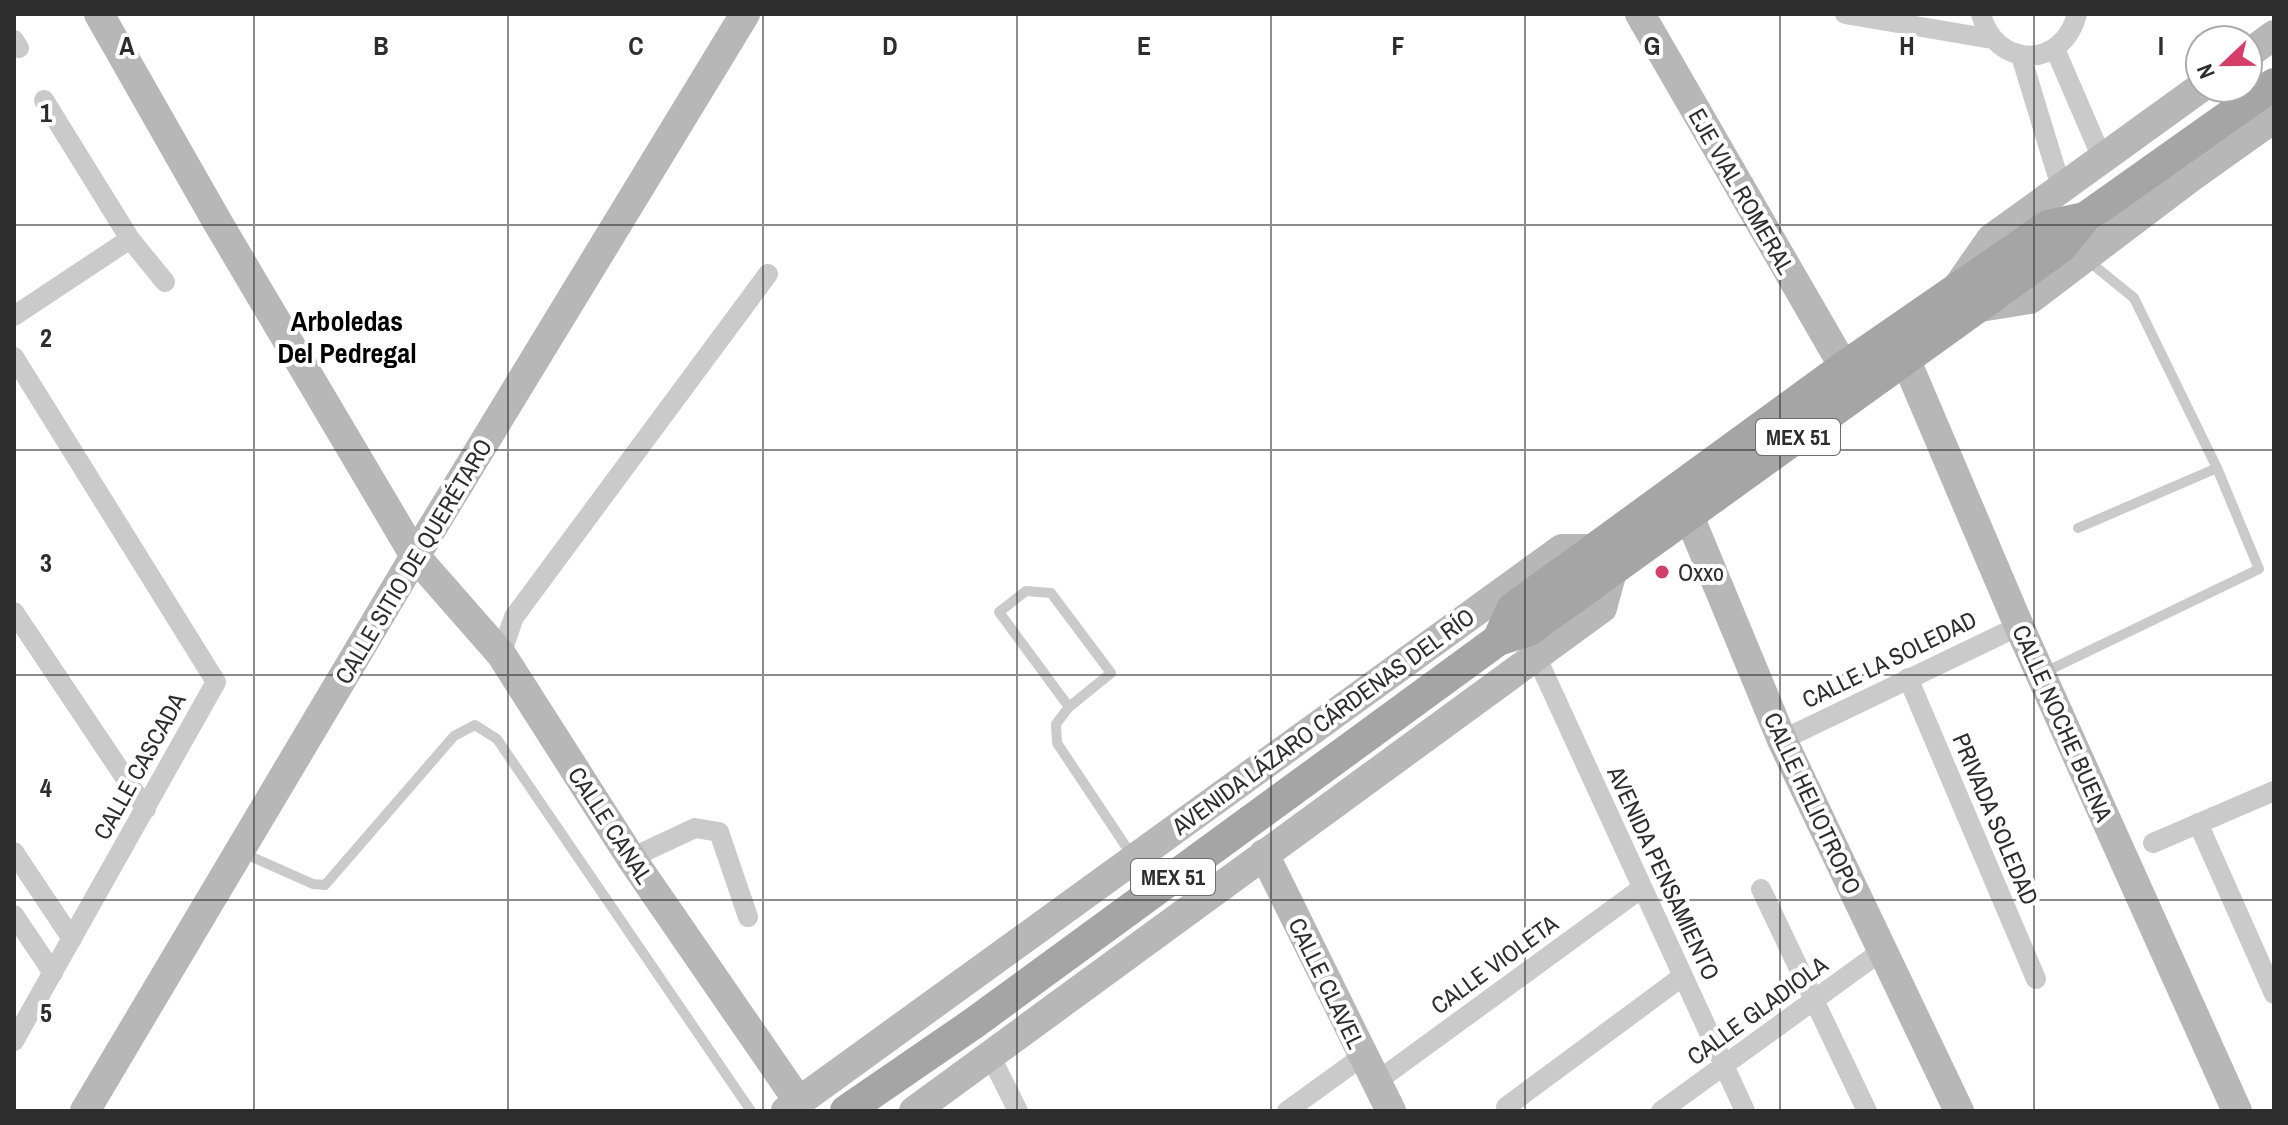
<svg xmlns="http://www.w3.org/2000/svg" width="2288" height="1125" font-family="'Archivo Narrow',sans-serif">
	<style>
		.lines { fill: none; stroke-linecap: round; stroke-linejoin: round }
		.lane { stroke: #cacaca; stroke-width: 10 }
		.street { stroke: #cacaca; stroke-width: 20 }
		.secondary { stroke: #b7b7b7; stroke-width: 30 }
		.primary { stroke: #a5a5a5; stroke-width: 32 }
		.grid { fill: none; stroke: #2d2d2d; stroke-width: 2; stroke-opacity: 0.55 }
		.poi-dot { fill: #d43e68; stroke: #fff; stroke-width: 3 }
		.labels { text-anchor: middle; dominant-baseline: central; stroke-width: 8; stroke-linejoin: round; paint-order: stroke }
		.shield { fill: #fff; stroke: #6c6c6c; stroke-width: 2 }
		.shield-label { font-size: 22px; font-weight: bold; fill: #2d2d2d }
		.street-label { font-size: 24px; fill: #2d2d2d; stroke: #fff }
		.poi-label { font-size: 24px; fill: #2d2d2d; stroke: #fff; text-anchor: start }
		.quarter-label { font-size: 28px; font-weight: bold; fill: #000; stroke: #fff }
		.grid-label { font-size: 26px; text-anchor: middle; font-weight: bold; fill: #2d2d2d; stroke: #fff; stroke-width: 8; stroke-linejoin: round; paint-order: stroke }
	</style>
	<rect width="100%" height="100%" fill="#fff"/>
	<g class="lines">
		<path class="lane" d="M2078 528 2217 468
			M2043 673 2259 569 2217 468 2134 298 2086 259
			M1069 707 999 612 1026 591 1051 593 1111 673 1069 707 1056 724 1057 743 1133 857
			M243 853 313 884 325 885 454 736 475 725 497 739 751 1111"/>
		<path class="street" d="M1845 14 1992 39
			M1981 14C1995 69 2063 70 2077 14
			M14 40 19 48
			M2055 49 2102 158
			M2021 56 2061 187
			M44 100 130 239 165 282
			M14 316 130 239
			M14 357 216 682 14 1041
			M14 612 146 809
			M501 654 514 617 768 274
			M1536 656 1745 1111
			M1908 678 2036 979
			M1782 740 2019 626
			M2198 823 2274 994
			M2153 843 2274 791
			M14 852 72 939
			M631 858 695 828 719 832 748 917
			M1761 889 1867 1111
			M14 915 53 973
			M990 1055 1018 1111
			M1376 1082 1642 888
			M1506 1107 1683 976
			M1287 1111 1363 1056
			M1661 1111 1883 950"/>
		<path class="secondary" d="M99 14 218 223 415 556 501 654 631 858 799 1102
			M1640 14 1844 367
			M2248 54 2274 35
			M1959 285 1991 239 2200 88
			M1974 308 2030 299 2191 177 2274 118
			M1896 337 2019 626 2237 1111
			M1677 495 1689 516 1782 740 1959 1111
			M1264 854 1391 1111
			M85 1111 415 556 745 14
			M786 1111 1562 549H1595
			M914 1111 1602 608 1612 571"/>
		<path class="primary" d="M1498 640 1512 609 1844 367 2048 226 2085 218
			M846 1111 974 1023 1498 640 1529 630 2061 247 2085 218 2274 84"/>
	</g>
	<path class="grid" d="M254 14V1111M508 14V1111M763 14V1111M1017 14V1111M1271 14V1111M1525 14V1111M1780 14V1111M2034 14V1111M14 225H2274M14 450H2274M14 675H2274M14 900H2274"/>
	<circle class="poi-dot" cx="1662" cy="572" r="8"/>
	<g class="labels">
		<g class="shield">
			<rect x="1756" y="419" width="84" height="36" rx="6"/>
			<rect x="1131" y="859" width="84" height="36" rx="6"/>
		</g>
		<g class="shield-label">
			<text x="1798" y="437">MEX 51</text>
			<text x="1173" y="877">MEX 51</text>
		</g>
		<g class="street-label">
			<text transform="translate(1742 191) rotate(60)">EJE VIAL ROMERAL</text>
			<text transform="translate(413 561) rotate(-59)">CALLE SITIO DE QUERÉTARO</text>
			<text transform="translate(1889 659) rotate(-26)">CALLE LA SOLEDAD</text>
			<text transform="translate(1323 721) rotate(-36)">AVENIDA LÁZARO CÁRDENAS DEL RÍO</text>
			<text transform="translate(2063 723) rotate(66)">CALLE NOCHE BUENA</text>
			<text transform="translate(139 766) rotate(-61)">CALLE CASCADA</text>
			<text transform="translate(1813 803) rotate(65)">CALLE HELIOTROPO</text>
			<text transform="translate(1996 819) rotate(67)">PRIVADA SOLEDAD</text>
			<text transform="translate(611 825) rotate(57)">CALLE CANAL</text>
			<text transform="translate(1664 873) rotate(65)">AVENIDA PENSAMIENTO</text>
			<text transform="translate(1494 964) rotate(-36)">CALLE VIOLETA</text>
			<text transform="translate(1327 983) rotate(64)">CALLE CLAVEL</text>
			<text transform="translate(1757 1010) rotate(-36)">CALLE GLADIOLA</text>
		</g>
		<g class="poi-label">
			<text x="1678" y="572">Oxxo</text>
		</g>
		<g class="quarter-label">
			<text x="347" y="321">Arboledas<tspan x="347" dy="32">Del Pedregal</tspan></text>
		</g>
	</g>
	<g class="grid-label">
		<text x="127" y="55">A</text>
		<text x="381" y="55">B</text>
		<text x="636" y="55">C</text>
		<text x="890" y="55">D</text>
		<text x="1144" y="55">E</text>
		<text x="1398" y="55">F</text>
		<text x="1652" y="55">G</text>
		<text x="1907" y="55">H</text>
		<text x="2161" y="55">I</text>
		<text x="46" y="122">1</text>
		<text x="46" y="347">2</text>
		<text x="46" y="572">3</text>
		<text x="46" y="797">4</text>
		<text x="46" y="1022">5</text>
	</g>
	<rect width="2288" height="1125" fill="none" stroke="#2d2d2d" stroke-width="32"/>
	<g transform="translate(2224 64) rotate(248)"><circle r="38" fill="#ffffff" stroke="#ababab" stroke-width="2"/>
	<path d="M0-6L14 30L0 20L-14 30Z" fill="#d43e68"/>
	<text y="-12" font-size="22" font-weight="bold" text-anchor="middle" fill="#2d2d2d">N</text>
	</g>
</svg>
